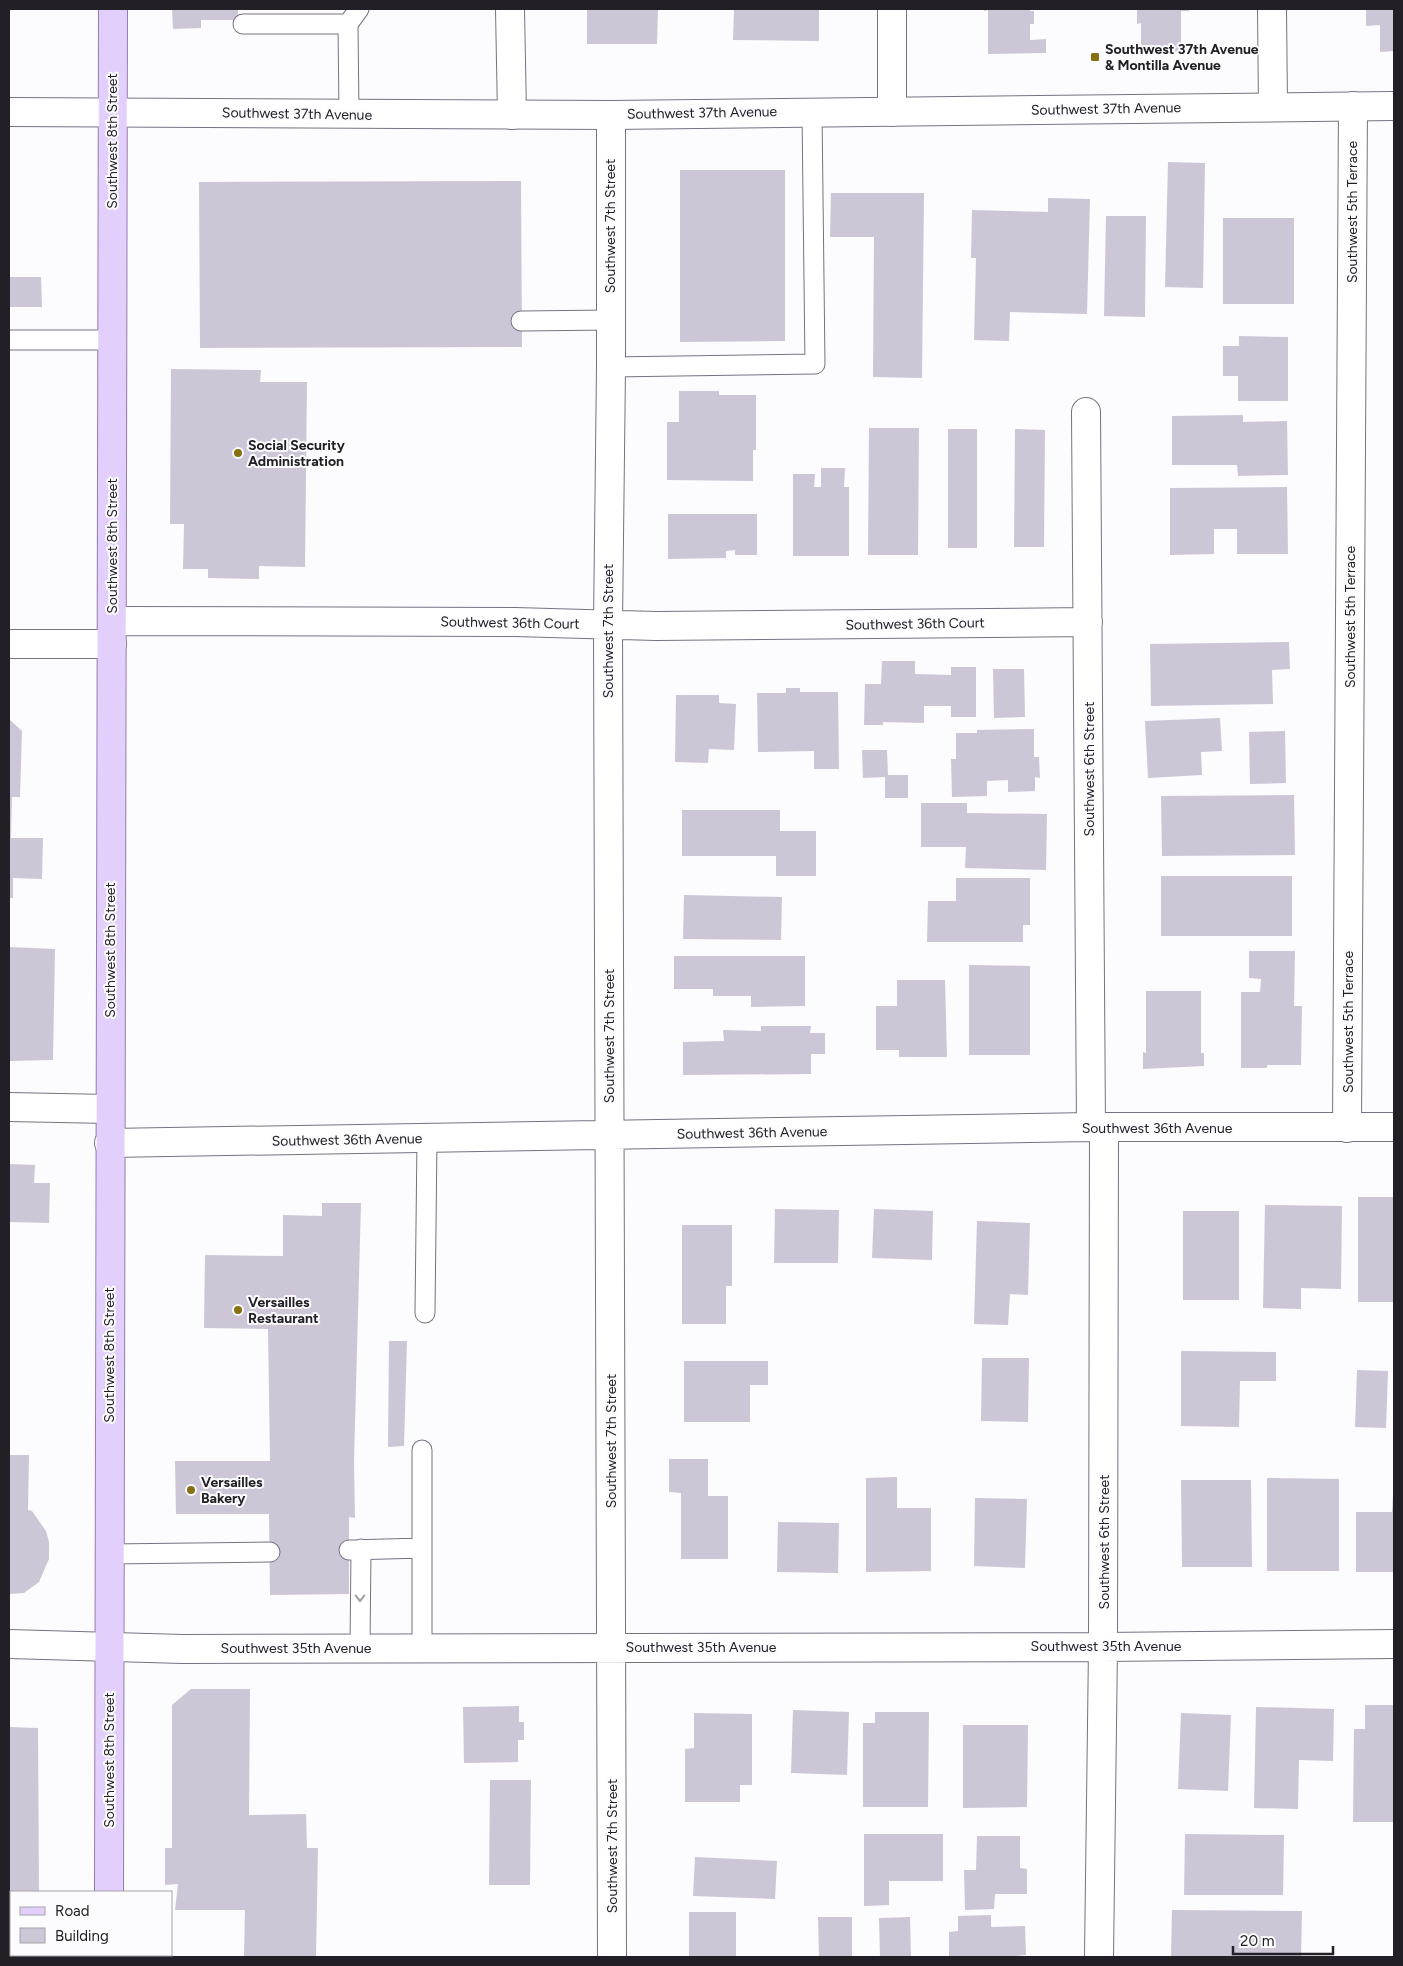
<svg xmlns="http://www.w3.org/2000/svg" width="1403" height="1966" font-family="Figtree,sans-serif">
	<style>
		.building { fill: #cdc6d7 }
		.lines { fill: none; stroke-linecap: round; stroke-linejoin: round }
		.service-casing { stroke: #787180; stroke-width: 21 }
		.minor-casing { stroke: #787180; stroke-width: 30 }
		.secondary-casing { stroke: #787180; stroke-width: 30 }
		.primary-casing { stroke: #947dae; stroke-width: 30 }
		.service { stroke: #fff; stroke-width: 19 }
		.minor { stroke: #fff; stroke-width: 28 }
		.secondary { stroke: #fff; stroke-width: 28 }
		.primary { stroke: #e3cffb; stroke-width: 28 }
		.oneway { stroke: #9c9b9d }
		.poi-dot { fill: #867011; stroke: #fcfbfe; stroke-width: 2 }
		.labels { text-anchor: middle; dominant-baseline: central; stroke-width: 4; stroke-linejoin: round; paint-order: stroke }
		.poi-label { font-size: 14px; font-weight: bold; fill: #222026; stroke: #fcfbfe; text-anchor: start }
		.street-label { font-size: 14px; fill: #222026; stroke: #fcfbfe }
	</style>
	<rect width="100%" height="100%" fill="#fcfbfe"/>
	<path class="building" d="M172 9H238V20H201V28L173 29Z
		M587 9H658L657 44H587Z
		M734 9H819V41L733 40Z
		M984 9H1030V11H1034V24H1030V40L1046 39V53L988 54V10L984 11Z
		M1140 9H1189V11H1181V52L1141 53V23L1137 24V10Z
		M1366 9H1394V51L1380 52V25L1366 26Z
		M1168 162 1205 163 1203 288 1165 287Z
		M680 170H785V341L680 342Z
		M521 181 522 347 200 348 199 182Z
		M831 193H924L922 378 873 377 874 237H830Z
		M1048 198 1090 199 1087 314 1010 312 1009 341 974 340 976 258H971L972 210 1048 212Z
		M1106 216H1146L1145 317 1104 316Z
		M1223 218H1294V304H1223Z
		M9 277H41L42 307H9Z
		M1239 336 1288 337V401H1238V376H1223V346H1239Z
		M171 369 261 370 260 382H307L305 567 259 566V579L208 578V569H183L184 524H170Z
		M679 391H719V395H756V450H753V481L667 480V422H679Z
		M1243 415V422L1287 421 1288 475 1238 476 1237 465H1172V416Z
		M869 428H919L918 555H868Z
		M948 429H977V548H948Z
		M1015 429 1045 430 1044 547H1014Z
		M821 468H845L844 487H849V556H793V474H815L814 487H821Z
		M1287 487 1288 554H1237V529H1214V554L1170 555V488Z
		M668 514H757V555H735V550L726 551V558L668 559Z
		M1289 642 1290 669 1272 670 1273 704 1151 706 1150 644Z
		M882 661H915V674L951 675V667H976V717H951V706H924V723L883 722V725H864L865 684H881Z
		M993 669H1024L1025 717 994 718Z
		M786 688H800V692H838L839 769H814V751L758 752 757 693H786Z
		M676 695H719V703L736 704 734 750 709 749 708 763 675 762Z
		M1220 718 1222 751 1201 752 1202 775 1148 778 1145 721Z
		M9 719 22 731 20 797H12L11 838H43L42 879 13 878V898H9Z
		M1034 729V757H1039L1040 778 1035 777V791L1008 792V780L987 781V796L952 797 951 759H956V733H977V730Z
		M1285 731 1286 783 1250 784 1249 732Z
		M862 750H887L888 775H908V798H885V777L863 778Z
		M1294 795 1295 855 1162 856 1161 796Z
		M921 803H967V813L1047 814 1046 870 965 868 966 847H921Z
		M682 810H780V831H816V876H776V856H682Z
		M1161 876H1292V936H1161Z
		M956 878H1030V925H1023V942H927L928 901H956Z
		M684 895 782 897 781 940 683 939Z
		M9 947 55 949 53 1060 9 1061Z
		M1249 951H1295L1294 1006H1302L1301 1065H1267V1068H1241V992H1260L1261 979 1249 978Z
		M674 956H805V1006L751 1007V996H713V989H674Z
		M969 965 1030 966V1055H969Z
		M897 980H945L947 1057H899V1050H876V1006H897Z
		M1146 991H1201V1053H1204V1066L1143 1069V1052L1146 1053Z
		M761 1026H811L810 1033H825V1054H811V1074L683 1075V1042L724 1041 723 1030 761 1031Z
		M9 1164 35 1165 34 1183H50L49 1223 9 1222Z
		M1358 1197H1394V1302H1358Z
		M322 1203H361L354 1460 355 1518 349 1517V1594L270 1595 269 1514H176L175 1461H270L268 1329 204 1328 205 1255 283 1256V1215L322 1216Z
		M1265 1205 1342 1206 1341 1289 1301 1288V1309L1263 1308Z
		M775 1209 839 1210 838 1263H774Z
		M874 1209 933 1211 932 1260 872 1258Z
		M1183 1211H1239V1300H1183Z
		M977 1221 1030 1223 1028 1295 1010 1294 1008 1325 974 1324Z
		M682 1225H732V1286H726V1324H682Z
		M389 1341H407L404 1446 388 1447Z
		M1181 1351 1276 1352V1381H1240L1239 1427 1181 1426Z
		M982 1358H1029L1028 1422 981 1421Z
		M684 1361H768V1385H750V1422H684Z
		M1357 1370 1388 1371 1386 1428 1355 1427Z
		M9 1455H29L28 1510 32 1511 46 1531 49 1542V1559L39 1582 24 1593 10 1594H9Z
		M669 1459H708V1496H728V1559H681V1493L669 1492Z
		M897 1477V1508H931V1571L866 1572V1478Z
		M1267 1478 1339 1479V1571H1267Z
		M1181 1480H1251L1252 1567H1182Z
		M1393 1495H1394V1572H1356V1512H1392Z
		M975 1498 1027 1499 1025 1568 974 1566Z
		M778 1522 839 1523 838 1573 777 1572Z
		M191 1689H250L249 1815 306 1814 307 1848H318L316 1957H244L245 1910H175L178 1884 165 1885V1848H172V1705Z
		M1365 1705H1394V1822H1353L1354 1729H1365Z
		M519 1706V1722H524V1740H518V1762L464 1763 463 1707Z
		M1256 1707 1334 1709 1333 1761 1299 1760 1298 1809 1254 1808Z
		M793 1710 849 1712 847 1775 791 1773Z
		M875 1712H929L928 1807H863V1723H875Z
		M694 1713 752 1714V1785H740V1802H685V1749L694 1748Z
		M1181 1713 1231 1715 1228 1791 1178 1789Z
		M963 1725H1028L1027 1807 963 1808Z
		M9 1727 38 1728 39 1892H11V1955H52L53 1957H9Z
		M490 1780H531L530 1885H489Z
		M864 1834H943V1881H889V1905L864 1906Z
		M1185 1834 1284 1835 1283 1895H1184Z
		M977 1836H1020V1868L1027 1869V1894H995L994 1909 965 1910 964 1870H976Z
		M695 1857 777 1861 775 1899 693 1896Z
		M1172 1910 1302 1911 1301 1957H1171Z
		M689 1912H736V1957H689Z
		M991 1915V1927L1025 1926 1026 1955 1016 1956V1957H949V1932L958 1931V1916Z
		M818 1917H852V1957H819Z
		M910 1917 911 1957H880L879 1918Z"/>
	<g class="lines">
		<defs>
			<path id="service" d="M243 24H348
				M349 115 348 24 359 9
				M521 321 611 320
				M9 340H111
				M611 367 815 364 812 112
				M425 1313 427 1139
				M349 1550 422 1548
				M110 1554 270 1552
				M360 1648 361 1549
				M422 1648V1450"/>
			<path id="minor" d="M510 9 512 115
				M892 9V112
				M1272 9 1273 107
				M611 115V367L608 624 612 1957
				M1086 412 1091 1127
				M112 621 515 622 656 626 1088 622
				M9 644H112
				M9 1107 109 1109
				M1347 1128 1353 106
				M109 1143 1091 1127H1394
				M9 1644 183 1649 1103 1647 1394 1644
				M1099 1957 1103 1647 1104 1127"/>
			<path id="secondary" d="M9 112 611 115 1394 106"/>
			<path id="primary" d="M109 1892 113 9
				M108 1957 109 1955"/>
		</defs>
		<use href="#service" class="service-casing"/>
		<use href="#minor" class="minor-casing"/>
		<use href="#secondary" class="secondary-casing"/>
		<use href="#primary" class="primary-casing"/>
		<use href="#service" class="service"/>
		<use href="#minor" class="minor"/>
		<use href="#secondary" class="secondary"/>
		<use href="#primary" class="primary"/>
	</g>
	<defs><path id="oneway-chevron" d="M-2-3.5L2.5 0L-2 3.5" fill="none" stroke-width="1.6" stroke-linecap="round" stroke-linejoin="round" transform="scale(1.25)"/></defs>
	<use class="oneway" href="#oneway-chevron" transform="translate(360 1598) rotate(90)"/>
	<g class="poi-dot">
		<rect x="1090" y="52" width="10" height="10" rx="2.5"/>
		<circle cx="238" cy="453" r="5"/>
		<circle cx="238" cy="1310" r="5"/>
		<circle cx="191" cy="1490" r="5"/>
	</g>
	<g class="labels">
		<g class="poi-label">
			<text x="1105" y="49">Southwest 37th Avenue<tspan x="1105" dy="16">&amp; Montilla Avenue</tspan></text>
			<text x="248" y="445">Social Security<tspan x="248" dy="16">Administration</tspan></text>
			<text x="248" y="1302">Versailles<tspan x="248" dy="16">Restaurant</tspan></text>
			<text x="201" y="1482">Versailles<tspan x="201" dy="16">Bakery</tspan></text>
		</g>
		<g class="street-label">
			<text transform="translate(1106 109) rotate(-1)">Southwest 37th Avenue</text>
			<text transform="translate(702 113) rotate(-1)">Southwest 37th Avenue</text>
			<text transform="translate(297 114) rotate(1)">Southwest 37th Avenue</text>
			<text transform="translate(112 141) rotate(-90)">Southwest 8th Street</text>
			<text transform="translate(1352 212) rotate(-90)">Southwest 5th Terrace</text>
			<text transform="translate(610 226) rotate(-90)">Southwest 7th Street</text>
			<text transform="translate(112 546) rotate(-90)">Southwest 8th Street</text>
			<text transform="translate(1350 617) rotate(-90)">Southwest 5th Terrace</text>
			<text transform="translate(510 623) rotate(1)">Southwest 36th Court</text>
			<text transform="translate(915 624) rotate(-1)">Southwest 36th Court</text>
			<text transform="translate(608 631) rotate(-90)">Southwest 7th Street</text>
			<text transform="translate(1089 769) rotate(-90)">Southwest 6th Street</text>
			<text transform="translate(110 950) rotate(-90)">Southwest 8th Street</text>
			<text transform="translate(1348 1022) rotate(-90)">Southwest 5th Terrace</text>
			<text transform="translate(609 1036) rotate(-90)">Southwest 7th Street</text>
			<text x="1157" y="1128">Southwest 36th Avenue</text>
			<text transform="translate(752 1133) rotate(-1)">Southwest 36th Avenue</text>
			<text transform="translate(347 1140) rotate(-1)">Southwest 36th Avenue</text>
			<text transform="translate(109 1355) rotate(-90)">Southwest 8th Street</text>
			<text transform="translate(611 1441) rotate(-90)">Southwest 7th Street</text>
			<text transform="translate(1104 1542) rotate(-90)">Southwest 6th Street</text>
			<text x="1106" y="1646">Southwest 35th Avenue</text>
			<text x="701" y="1647">Southwest 35th Avenue</text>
			<text x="296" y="1648">Southwest 35th Avenue</text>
			<text transform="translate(109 1760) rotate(-90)">Southwest 8th Street</text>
			<text transform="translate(612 1846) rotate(-90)">Southwest 7th Street</text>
		</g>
	</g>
	<rect width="1403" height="1966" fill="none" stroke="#222026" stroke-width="20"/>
	<rect x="10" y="1891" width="162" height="65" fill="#fcfbfe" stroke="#a5a3a8"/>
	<rect x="20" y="1907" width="25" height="8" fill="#e3cffb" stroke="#a5a3a8"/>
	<text x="55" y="1916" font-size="15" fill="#222026">Road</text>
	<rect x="20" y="1928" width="25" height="15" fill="#cdc6d7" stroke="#a5a3a8"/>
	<text x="55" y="1941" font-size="15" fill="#222026">Building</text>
	<path d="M1233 1946v8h100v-8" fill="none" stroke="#222026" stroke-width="2.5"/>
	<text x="1240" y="1946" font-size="15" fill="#222026" stroke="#fcfbfe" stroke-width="4" paint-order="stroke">20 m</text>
</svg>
